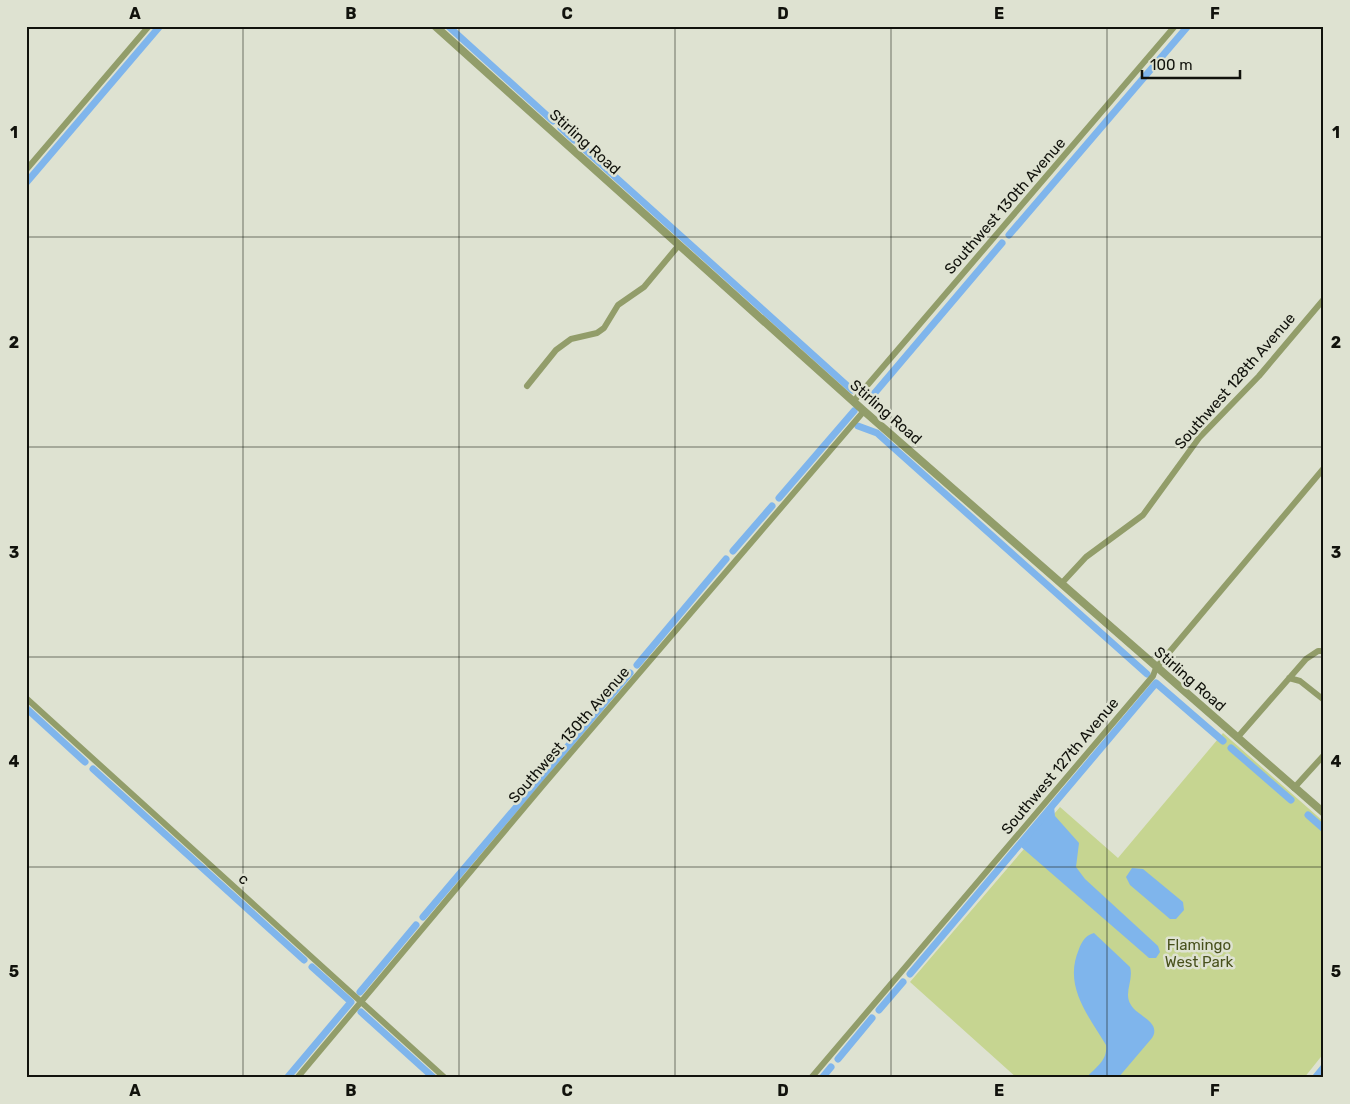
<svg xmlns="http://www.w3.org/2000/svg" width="1350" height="1104" font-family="Rubik,sans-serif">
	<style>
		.green { fill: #c6d591 }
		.water { fill: #7fb5ec }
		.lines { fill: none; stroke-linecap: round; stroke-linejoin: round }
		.canal { stroke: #7fb5ec; stroke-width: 7 }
		.minor { stroke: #929d6a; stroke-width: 6 }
		.tertiary { stroke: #929d6a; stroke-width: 8 }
		.grid { fill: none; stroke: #11120c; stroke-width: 1; stroke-opacity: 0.55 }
		.labels { text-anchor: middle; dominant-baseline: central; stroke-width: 5; stroke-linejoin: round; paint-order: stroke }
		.street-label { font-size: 15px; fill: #11120c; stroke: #dee2d1 }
		.park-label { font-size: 15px; fill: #48511c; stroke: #dee2d1 }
		.neatline { fill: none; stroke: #11120c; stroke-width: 2 }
		.grid-label { font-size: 16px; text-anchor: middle; font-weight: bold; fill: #11120c }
	</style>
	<rect width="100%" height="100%" fill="#dee2d1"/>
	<path class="green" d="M1223 733 1324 822V1053L1304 1078H1017L910 982 1060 807 1118 858Z"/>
	<path class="water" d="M1054 806 1055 816 1079 843 1076 867 1085 879 1158 946 1160 952 1156 958H1149L1141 951 1020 846Z
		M1132 868 1143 869 1183 902 1184 910 1176 919H1170L1130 885 1126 877Z
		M1094 933 1130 967C1134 980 1123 993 1131 1005 1137 1016 1162 1022 1152 1038L1118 1078H1086C1096 1067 1108 1060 1106 1045 1088 1015 1063 986 1079 949 1082 941 1086 935 1094 933Z"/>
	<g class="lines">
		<path class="canal" d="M448 26 553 121
			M561 128 574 140
			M582 147 852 390
			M26 183 160 26
			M1009 235 1188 26
			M866 399 873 395 1002 243
			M858 426 877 433 1147 674
			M779 498 854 411
			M733 551 772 506
			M637 665 726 559
			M26 708 85 762
			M1231 748 1291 800
			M93 769 304 960
			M1308 815 1324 829
			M423 917 630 673
			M910 974 1156 683 1223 741
			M360 992 416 925
			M879 1010 903 982
			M361 1012 434 1078
			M838 1059 872 1018
			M287 1078 351 1002 312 967
			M822 1078 831 1067
			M1315 1078 1324 1067"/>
		<path class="minor" d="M26 170 149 26
			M527 386 556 350 571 339 597 333 604 328 618 305 644 287 679 245
			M853 402 1175 26
			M1061 584 1086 557 1143 515 1199 438 1259 376 1324 299
			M1289 678 1300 681 1324 700
			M26 698 445 1078
			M1237 738 1306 659 1318 651H1324
			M1294 788 1324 755
			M297 1078 544 784 864 411
			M811 1078 1153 676 1156 668 1324 468"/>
		<path class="tertiary" d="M435 26 864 411 1324 813"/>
	</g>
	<path class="grid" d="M243 26V1078M459 26V1078M675 26V1078M891 26V1078M1107 26V1078M26 237H1324M26 447H1324M26 657H1324M26 867H1324"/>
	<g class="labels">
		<g class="street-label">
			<text transform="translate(585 142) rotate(42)">Stirling Road</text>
			<text transform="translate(1005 206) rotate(-49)">Southwest 130th Avenue</text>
			<text transform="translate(1235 381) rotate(-49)">Southwest 128th Avenue</text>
			<text transform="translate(886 412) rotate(41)">Stirling Road</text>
			<text transform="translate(1190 679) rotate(41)">Stirling Road</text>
			<text transform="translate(569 735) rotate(-49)">Southwest 130th Avenue</text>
			<text transform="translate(1060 766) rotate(-50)">Southwest 127th Avenue</text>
			<text transform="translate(244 879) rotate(42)">c</text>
		</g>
		<g class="park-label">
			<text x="1199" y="945">Flamingo<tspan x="1199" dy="17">West Park</tspan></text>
		</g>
	</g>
	<rect width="1350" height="1104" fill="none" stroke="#dee2d1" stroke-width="55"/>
	<path d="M1142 70v8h98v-8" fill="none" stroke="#11120c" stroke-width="2.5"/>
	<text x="1150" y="70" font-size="15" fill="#11120c" stroke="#dee2d1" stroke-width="4" paint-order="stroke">100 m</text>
	<rect x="28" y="28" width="1294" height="1048" class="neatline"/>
	<g class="grid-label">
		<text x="135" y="19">A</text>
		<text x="351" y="19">B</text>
		<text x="567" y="19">C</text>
		<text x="783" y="19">D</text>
		<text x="999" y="19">E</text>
		<text x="1215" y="19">F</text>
		<text x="14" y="138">1</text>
		<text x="1336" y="138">1</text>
		<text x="14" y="348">2</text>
		<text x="1336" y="348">2</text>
		<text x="14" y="558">3</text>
		<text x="1336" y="558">3</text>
		<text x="14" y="767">4</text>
		<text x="1336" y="767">4</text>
		<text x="14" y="977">5</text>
		<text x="1336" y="977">5</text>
		<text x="135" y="1096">A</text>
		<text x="351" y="1096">B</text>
		<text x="567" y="1096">C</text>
		<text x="783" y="1096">D</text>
		<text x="999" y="1096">E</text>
		<text x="1215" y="1096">F</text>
	</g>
</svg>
